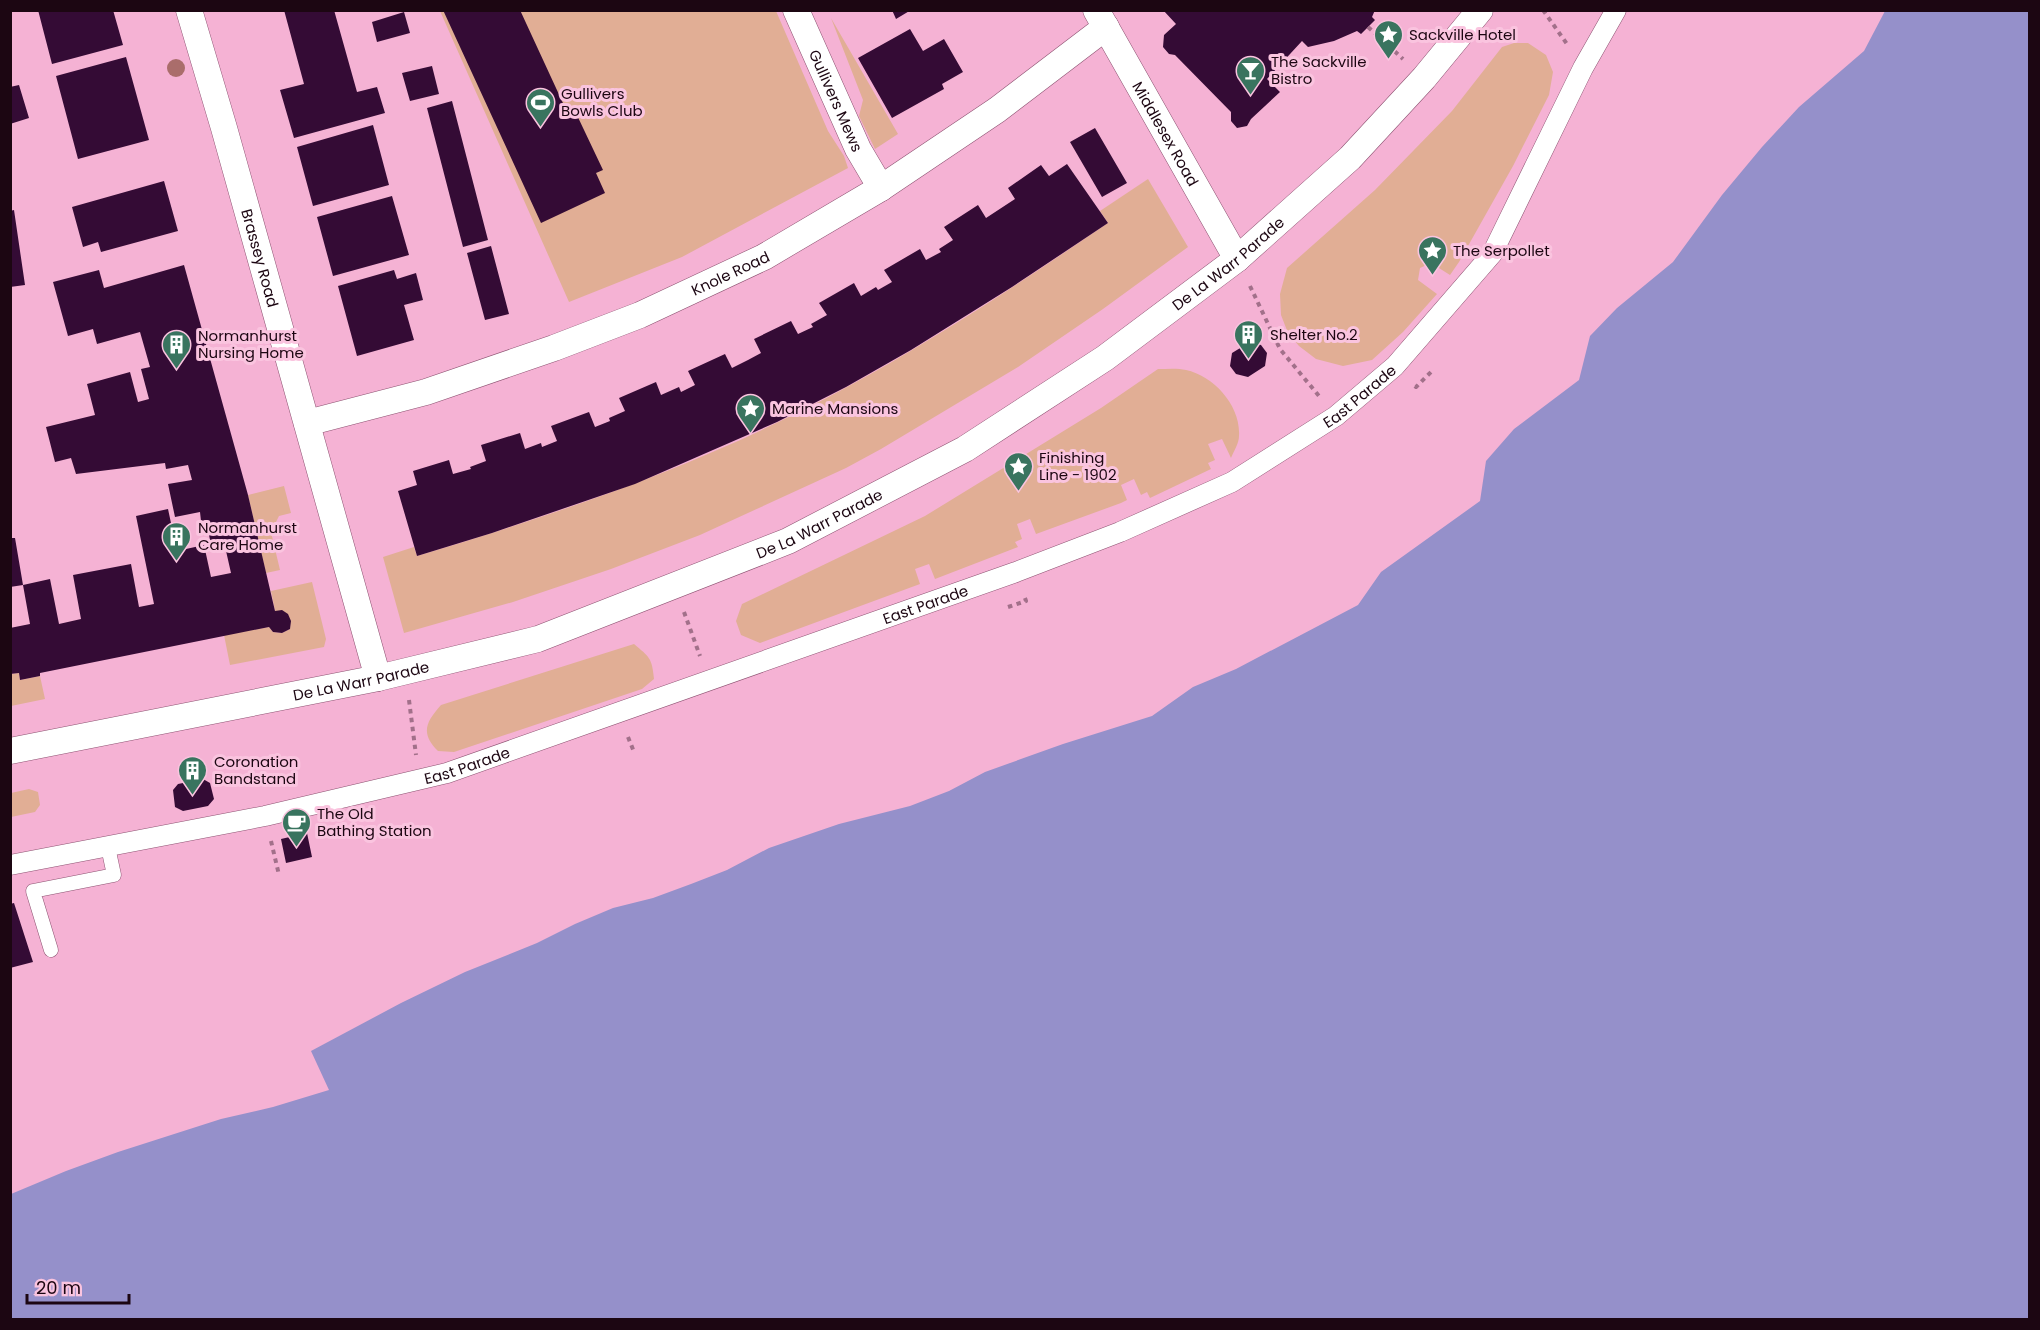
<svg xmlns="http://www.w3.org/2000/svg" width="2040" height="1330" font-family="Poppins,sans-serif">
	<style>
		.green { fill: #e1ae95 }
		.water { fill: #9590ca }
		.building { fill: #340b35 }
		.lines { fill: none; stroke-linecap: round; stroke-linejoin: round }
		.service-casing { stroke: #8d5372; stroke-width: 15 }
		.pedestrian-casing { stroke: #8d5372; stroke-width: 21 }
		.minor-casing { stroke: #8d5372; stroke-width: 27 }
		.path { stroke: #a2708a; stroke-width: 4; stroke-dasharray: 4.5 4.5; stroke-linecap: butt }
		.service { stroke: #fff; stroke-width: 14 }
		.pedestrian { stroke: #fff; stroke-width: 20 }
		.minor { stroke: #fff; stroke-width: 26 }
		.tree { fill: #aa6d6b }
		.labels { text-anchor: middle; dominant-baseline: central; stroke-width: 6; stroke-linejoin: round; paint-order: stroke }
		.poi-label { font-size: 15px; fill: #1c0612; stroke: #fac4df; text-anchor: start }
		.street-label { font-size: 15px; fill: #1c0612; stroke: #fac4df }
	</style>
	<rect width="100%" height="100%" fill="#f5b2d4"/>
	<path class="green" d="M440 11H776L828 131 844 156 848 168 682 257 569 302Z
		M831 18 898 134 875 149 859 116 863 100Z
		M1514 43H1528L1546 55 1553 72 1549 95 1513 166 1459 262 1450 275 1431 263 1420 268 1418 280 1437 294 1403 332 1372 360 1343 366 1316 359 1299 346 1288 333 1281 315 1280 294 1287 268 1375 190 1452 111 1502 47Z
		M1148 179 1188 247 1103 309 1018 367 881 449 846 468 700 535 611 569 513 602 404 633 383 557 414 547 417 556C565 512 711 461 847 387 937 338 1023 281 1108 223L1100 211Z
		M1158 369C1167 369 1178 368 1186 370 1214 376 1241 406 1239 436 1239 443 1234 451 1231 458L1222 439 1208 444 1215 460 1208 463 1211 469 1150 498 1147 492 1141 495 1134 479 1121 485 1127 500 1121 503 1036 534 1030 519 1017 524 1022 539 1015 542 1018 547 935 579 929 564 915 569 920 584 760 643 741 635 736 621 742 604 925 516 1101 408Z
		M284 486 291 513 279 516 271 532 280 570 266 573 248 495Z
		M312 582 326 639 324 647 230 665 224 635 269 627 273 632 282 633 290 629C291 617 288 610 275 611L271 591Z
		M634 644C649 657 652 657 654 679L642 689 454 752 438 751C420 733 426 722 441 705Z
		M19 673 20 680 40 676 45 699 11 706V674Z
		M29 789 38 792 40 805 35 812 11 817V793Z"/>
	<path class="water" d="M1885 11H2029V1319H11V1194L66 1171 118 1152 221 1119 273 1107 329 1090 311 1051 401 1003 465 972 537 943 575 924 613 908 653 898 691 884 727 870 769 848 839 824 910 806 949 791 985 772 1063 744 1152 716 1193 687 1236 669 1358 605 1381 572 1480 501 1486 461 1514 429 1579 380 1590 336 1617 308 1673 262 1722 195 1762 147 1799 107 1864 51Z"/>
	<path class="building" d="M38 10H113L123 45 52 64Z
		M284 10H334L357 92 377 87 385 113 294 138 280 90 304 84Z
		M443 10H520L568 114 575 111 603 170 596 173 605 193 541 223Z
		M892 10H911L896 19Z
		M1163 10H1375L1372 17 1375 20 1361 34 1357 31 1334 41 1308 47 1302 41 1267 79 1280 92 1251 119 1247 126 1237 128 1231 121V112L1175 55 1169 54 1163 47 1164 35 1176 24Z
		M404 12 410 33 377 42 372 22Z
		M910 29 923 51 944 39 963 72 942 84 944 89 892 118 858 58Z
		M126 57 149 140 78 159 56 76Z
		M432 66 439 94 410 101 402 73Z
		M19 85 29 118 10 124V87Z
		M452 101 488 240 463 247 427 108Z
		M373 125 389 185 313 206 297 147Z
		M1095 128 1127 183 1102 197 1070 142Z
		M1067 164 1108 223 1012 287 911 350 846 387 777 422 635 484 492 533 417 556 398 491 417 485 413 471 449 460 453 474 471 469 470 467 486 461 481 445 520 433 525 449 541 443 542 447 557 441 551 426 589 412 595 427 610 421 609 418 625 411 619 398 656 382 661 395 679 387 681 392 695 385 688 371 725 354 732 368 748 360 761 353 754 339 791 321 798 334 813 327 811 324 827 315 819 303 854 283 861 296 876 287 878 290 892 282 884 270 920 249 926 260 941 252 939 249 953 240 944 227 978 205 986 218 1015 199 1008 188 1041 165 1049 176Z
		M164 181 178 231 101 252 98 242 83 247 72 207Z
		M392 196 409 255 333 276 317 217Z
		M14 210 25 285 10 287V211Z
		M491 246 509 314 485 320 467 253Z
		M184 265 248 495 275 611 282 610 288 614 291 621 290 629 282 633 273 632 269 627 40 673V676L20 680 19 673 10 674V628L30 624 23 585 50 579 59 624 81 619 73 575 131 564 139 607 154 604 136 516 168 509 177 551 204 545 211 577 231 573 224 542 211 545 206 520 201 521 200 512 175 517 168 484 192 480 188 465 166 469 165 463 76 474 71 458 55 462 46 427 95 415 87 384 130 372 138 402 149 399 141 369 150 367 140 332 97 344 93 329 68 336 53 282 99 270 104 288Z
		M394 270 397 279 416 273 423 300 404 305 414 340 357 356 338 286Z
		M1250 342 1261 345 1267 353 1265 366 1248 377 1236 374 1230 366 1232 353Z
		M10 538H15L23 585 10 587Z
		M203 779 210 783 214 799 208 806 183 811 175 807 173 790 178 784Z
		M307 833 312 857 286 863 281 839Z
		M14 903 33 962 10 968V904Z"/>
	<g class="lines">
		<defs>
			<path id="service" d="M51 950 33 891 114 875 108 847"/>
			<g id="pedestrian">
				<path id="s1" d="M10 865 265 816 447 773 1016 572 1120 532 1232 482 1336 416 1395 366 1492 254 1583 68 1616 10"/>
			</g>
			<g id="minor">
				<path id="s2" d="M189 10 224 128 378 678"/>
				<path id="s3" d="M796 10 858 149 881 188"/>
				<path id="s4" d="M1096 10 1237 259"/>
				<path id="s5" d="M307 423 426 392 554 348 640 315 764 257 881 188 997 110 1106 27"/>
				<path id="s6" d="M10 751 378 678 538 639 788 541 965 449 1105 358 1237 259 1350 158 1424 78 1480 10"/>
			</g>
		</defs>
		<use href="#service" class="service-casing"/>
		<use href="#pedestrian" class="pedestrian-casing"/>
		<use href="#minor" class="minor-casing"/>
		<path class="path" d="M1543 10 1567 44
			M1368 27 1403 59
			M1250 286 1280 349 1319 396
			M1415 386 1416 387 1434 369
			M1008 607 1026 601 1025 598
			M684 612 700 656
			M409 700 416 755
			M628 737 634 752
			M271 841 279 875"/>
		<use href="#service" class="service"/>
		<use href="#pedestrian" class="pedestrian"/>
		<use href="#minor" class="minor"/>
	</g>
	<circle class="tree" cx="176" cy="68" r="9"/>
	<defs>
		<symbol id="sight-pin" viewBox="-11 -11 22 30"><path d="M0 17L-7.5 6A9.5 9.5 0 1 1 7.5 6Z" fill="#39745f" stroke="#fac4df"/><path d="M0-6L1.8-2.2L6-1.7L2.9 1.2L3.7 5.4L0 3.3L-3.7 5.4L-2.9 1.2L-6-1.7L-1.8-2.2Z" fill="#fff"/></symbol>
		<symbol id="bar-pin" viewBox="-11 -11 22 30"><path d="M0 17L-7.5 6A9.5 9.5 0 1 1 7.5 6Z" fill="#39745f" stroke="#fac4df"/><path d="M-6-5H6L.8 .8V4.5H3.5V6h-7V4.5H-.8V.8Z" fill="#fff"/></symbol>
		<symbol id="stadium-pin" viewBox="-11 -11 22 30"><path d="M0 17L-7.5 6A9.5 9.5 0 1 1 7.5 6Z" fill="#39745f" stroke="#fac4df"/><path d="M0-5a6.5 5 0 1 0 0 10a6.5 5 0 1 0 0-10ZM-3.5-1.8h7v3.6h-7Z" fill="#fff"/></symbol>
		<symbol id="building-pin" viewBox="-11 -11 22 30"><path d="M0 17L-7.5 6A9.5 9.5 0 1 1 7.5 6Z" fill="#39745f" stroke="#fac4df"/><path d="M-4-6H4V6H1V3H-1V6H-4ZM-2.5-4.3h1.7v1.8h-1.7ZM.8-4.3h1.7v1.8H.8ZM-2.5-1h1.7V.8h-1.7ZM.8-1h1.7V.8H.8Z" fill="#fff"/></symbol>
		<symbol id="cafe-pin" viewBox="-11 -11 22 30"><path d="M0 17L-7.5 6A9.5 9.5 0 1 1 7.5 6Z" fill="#39745f" stroke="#fac4df"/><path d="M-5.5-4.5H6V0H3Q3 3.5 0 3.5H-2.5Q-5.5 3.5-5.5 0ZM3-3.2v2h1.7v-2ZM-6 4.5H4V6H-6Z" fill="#fff"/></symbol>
	</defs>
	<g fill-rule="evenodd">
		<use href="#sight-pin" x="1372" y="18" width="33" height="45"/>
		<use href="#bar-pin" x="1234" y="54" width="33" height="45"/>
		<use href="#stadium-pin" x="524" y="86" width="33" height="45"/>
		<use href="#sight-pin" x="1416" y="234" width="33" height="45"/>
		<use href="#building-pin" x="1232" y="318" width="33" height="45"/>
		<use href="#building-pin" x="160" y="328" width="33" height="45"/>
		<use href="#sight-pin" x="734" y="392" width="33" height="45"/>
		<use href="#sight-pin" x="1002" y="450" width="33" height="45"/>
		<use href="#building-pin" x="160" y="520" width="33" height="45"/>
		<use href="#building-pin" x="176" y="754" width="33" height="45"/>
		<use href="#cafe-pin" x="280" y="806" width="33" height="45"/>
	</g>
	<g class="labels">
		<g class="poi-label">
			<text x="1409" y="34">Sackville Hotel</text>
			<text x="1271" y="61">The Sackville<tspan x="1271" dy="17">Bistro</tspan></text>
			<text x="561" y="93">Gullivers<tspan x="561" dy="17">Bowls Club</tspan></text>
			<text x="1453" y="250">The Serpollet</text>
			<text x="1270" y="334">Shelter No.2</text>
			<text x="198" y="335">Normanhurst<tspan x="198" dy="17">Nursing Home</tspan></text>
			<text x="772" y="408">Marine Mansions</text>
			<text x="1039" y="457">Finishing<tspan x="1039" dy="17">Line - 1902</tspan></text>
			<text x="198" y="527">Normanhurst<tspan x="198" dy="17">Care Home</tspan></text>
			<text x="214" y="761">Coronation<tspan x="214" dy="17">Bandstand</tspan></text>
			<text x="317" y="813">The Old<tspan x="317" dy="17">Bathing Station</tspan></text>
		</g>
		<g class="street-label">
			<text stroke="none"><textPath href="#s3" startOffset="99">Gullivers Mews</textPath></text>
			<text stroke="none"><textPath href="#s4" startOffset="142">Middlesex Road</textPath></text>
			<text stroke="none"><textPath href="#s2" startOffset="258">Brassey Road</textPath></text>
			<text stroke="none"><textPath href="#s6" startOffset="1330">De La Warr Parade</textPath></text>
			<text stroke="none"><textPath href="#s5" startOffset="450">Knole Road</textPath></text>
			<text stroke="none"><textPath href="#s1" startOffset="1438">East Parade</textPath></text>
			<text stroke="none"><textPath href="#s6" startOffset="844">De La Warr Parade</textPath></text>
			<text stroke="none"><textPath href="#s1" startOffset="954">East Parade</textPath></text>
			<text stroke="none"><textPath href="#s6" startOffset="358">De La Warr Parade</textPath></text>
			<text stroke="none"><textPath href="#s1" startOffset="468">East Parade</textPath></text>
		</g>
	</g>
	<rect width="2040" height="1330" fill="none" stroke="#1c0612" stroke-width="24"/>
	<path d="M27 1294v9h102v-9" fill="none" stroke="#1c0612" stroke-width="3"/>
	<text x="36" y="1294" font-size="18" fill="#1c0612" stroke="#fac4df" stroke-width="4.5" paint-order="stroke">20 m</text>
</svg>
